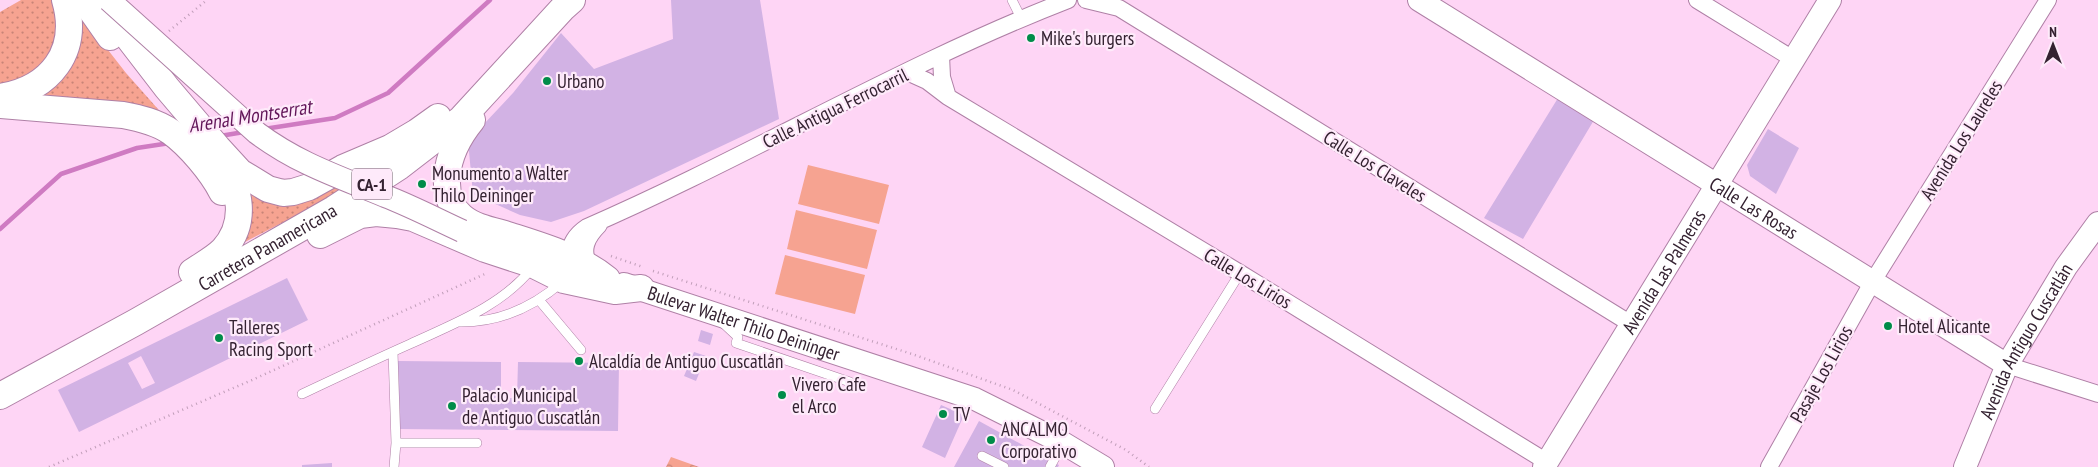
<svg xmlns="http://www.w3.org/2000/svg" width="2098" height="467" font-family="'PT Sans Narrow',sans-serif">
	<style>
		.green { fill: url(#green-dots) }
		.forest { fill: url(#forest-crowns) }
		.pitch { fill: #f6a391 }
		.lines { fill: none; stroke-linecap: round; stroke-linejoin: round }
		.stream { stroke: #cf7bc2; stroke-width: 4.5 }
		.building { fill: #d2b2e4; fill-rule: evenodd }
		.lane-casing { stroke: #af80a6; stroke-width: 10 }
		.street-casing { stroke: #af80a6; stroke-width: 18 }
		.secondary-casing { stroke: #af80a6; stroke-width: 24 }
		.primary-casing { stroke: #af80a6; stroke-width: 28 }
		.path { stroke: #c09eb9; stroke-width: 2.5; stroke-dasharray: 1 4; stroke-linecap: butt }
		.lane { stroke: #fff; stroke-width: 9 }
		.street { stroke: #fff; stroke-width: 16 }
		.secondary { stroke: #fff; stroke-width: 22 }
		.primary { stroke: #fff; stroke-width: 26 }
		.secondary-bridge-casing { stroke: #af80a6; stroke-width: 24; stroke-linecap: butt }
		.secondary-bridge { stroke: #fff; stroke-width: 22 }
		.poi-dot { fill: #008c49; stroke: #feeafa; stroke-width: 2 }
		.labels { text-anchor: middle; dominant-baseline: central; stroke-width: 4.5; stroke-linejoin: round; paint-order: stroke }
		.shield { fill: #feeafa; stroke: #715e6d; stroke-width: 1 }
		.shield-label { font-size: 18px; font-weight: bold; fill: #342231 }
		.poi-label { font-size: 19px; fill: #342231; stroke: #feeafa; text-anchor: start }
		.street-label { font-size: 19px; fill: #342231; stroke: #feeafa }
		.water-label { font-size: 20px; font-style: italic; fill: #621659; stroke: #feeafa }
	</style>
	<defs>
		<pattern id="green-dots" width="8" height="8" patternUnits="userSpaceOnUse" patternTransform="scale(1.25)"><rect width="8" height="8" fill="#f6a391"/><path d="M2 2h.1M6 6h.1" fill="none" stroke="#c88477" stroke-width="1.8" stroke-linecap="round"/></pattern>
		<pattern id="forest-crowns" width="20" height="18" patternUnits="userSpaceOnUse" patternTransform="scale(1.25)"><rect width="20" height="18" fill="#f6a391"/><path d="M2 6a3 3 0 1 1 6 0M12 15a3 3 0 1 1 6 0" fill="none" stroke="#c88477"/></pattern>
	</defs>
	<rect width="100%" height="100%" fill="#fed5f5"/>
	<path class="green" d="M21 0H57L55 56 0 92V12Z
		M69 0 126 73 165 117 51 103 33 90 45 85Z
		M377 163 379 173 243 243 240 179 257 189Z"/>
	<path class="forest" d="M671 457 699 467H666Z"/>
	<path class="pitch" d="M808 165 889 185 879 224 798 204Z
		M796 210 877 230 867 269 787 249Z
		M785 255 865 275 855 314 775 294Z"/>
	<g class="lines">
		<path class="stream" d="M264 129 335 118 388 93 490 0
			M220 136 244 132
			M0 229 61 174 137 148 170 143"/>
	</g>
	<path class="building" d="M671 0H760L779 119 584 211 551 222 520 215 473 194 468 141 513 93 561 33 594 69 673 39Z
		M1558 98 1594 120 1523 239 1484 218Z
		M1768 129 1799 148 1776 194 1750 176 1747 165Z
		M287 278 308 320 79 432 58 390ZM141 356 155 383 142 389 128 363Z
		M701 330 713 334 710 345 698 341Z
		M694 352 706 356 696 381 684 376Z
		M398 361 501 362V398H517L518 362 619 363 618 431 397 429Z
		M941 405 964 415 945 458 922 447Z
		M979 421 1059 465 1058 467H954Z
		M332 463V467H302V465Z"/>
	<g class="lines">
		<defs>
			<path id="lane" d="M1012 0 1021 18
				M539 300 581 350
				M458 322C498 323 532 308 562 282
				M724 324 738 337 736 343 850 382
				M393 352 396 443 394 467
				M302 394C338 377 374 360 410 344 453 324 502 306 532 268
				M1155 409 1240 273
				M396 443H477
				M982 456 1004 467
				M1050 467 1063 443"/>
			<path id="street" d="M1086 0 1119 8 1631 324
				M1697 0 1793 59
				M941 56 942 77 948 97
				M907 72 927 81 948 97 1240 273 1547 462
				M565 263C571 246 572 237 587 227 750 156 903 64 1068 0
				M590 267C580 250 587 237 599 225
				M2007 365 2098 394
				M1769 467 1873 281 2048 0"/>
			<g id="secondary">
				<path id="s1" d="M1419 0 2007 365"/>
				<path id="s2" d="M624 284 975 399 1063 443 1103 467"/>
				<path id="s3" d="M1544 467 1830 0"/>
				<path id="s4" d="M1965 467 2007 365 2066 267 2098 223"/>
			</g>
			<g id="primary">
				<path d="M84 0 110 37"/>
				<path d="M107 0V9L117 23 167 88 218 148 240 172 268 189 283 193 293 192 309 187 343 168 390 148 417 132 438 117"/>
				<path d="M0 97C50 89 80 52 65 0"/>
				<path d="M0 105 123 115C139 118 157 122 171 132 189 145 212 172 222 192"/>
				<path d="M472 120C458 137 449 154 447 176 446 191 449 206 462 217 474 227 490 230 505 234 539 245 579 256 607 279"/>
				<path d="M320 235 360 215 376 213 397 215 413 218 485 249 534 265 564 280 615 291 641 288"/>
				<path d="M192 272C202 265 214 259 223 250 247 224 242 187 220 162"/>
				<path id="s5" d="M0 396 136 322 334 209 400 166 461 119 563 8 572 0"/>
			</g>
		</defs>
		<use href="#lane" class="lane-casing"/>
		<use href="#street" class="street-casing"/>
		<use href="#secondary" class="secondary-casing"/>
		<use href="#primary" class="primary-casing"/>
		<path class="path" d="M169 31 207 0
			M611 256 643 267
			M653 271 912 354 1013 390 1126 450 1149 467
			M49 467 252 380 487 273"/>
		<use href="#lane" class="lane"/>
		<use href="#street" class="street"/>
		<use href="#secondary" class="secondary"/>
		<use href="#primary" class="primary"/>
		<defs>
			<path id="secondary-bridge" d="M109 0 257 133C299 164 337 176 385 196 411 206 436 219 462 231"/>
		</defs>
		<use href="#secondary-bridge" class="secondary-bridge-casing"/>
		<use href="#secondary-bridge" class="secondary-bridge"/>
	</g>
	<g class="poi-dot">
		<circle cx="1031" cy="38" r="5"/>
		<circle cx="547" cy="81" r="5"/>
		<circle cx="422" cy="184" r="5"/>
		<circle cx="1888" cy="326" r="5"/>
		<circle cx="219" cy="338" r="5"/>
		<circle cx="579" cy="361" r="5"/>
		<circle cx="782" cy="395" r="5"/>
		<circle cx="452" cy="406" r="5"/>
		<circle cx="943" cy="414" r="5"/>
		<circle cx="991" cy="440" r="5"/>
	</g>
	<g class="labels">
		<rect class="shield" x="352" y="168.5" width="40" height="31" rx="4"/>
		<g class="shield-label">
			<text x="372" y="184">CA-1</text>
		</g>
		<g class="poi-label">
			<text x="1041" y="38">Mike's burgers</text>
			<text x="557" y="81">Urbano</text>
			<text x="432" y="173">Monumento a Walter<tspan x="432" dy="22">Thilo Deininger</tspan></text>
			<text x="1898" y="326">Hotel Alicante</text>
			<text x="229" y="327">Talleres<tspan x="229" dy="22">Racing Sport</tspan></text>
			<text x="589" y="361">Alcaldía de Antiguo Cuscatlán</text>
			<text x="792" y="384">Vivero Cafe<tspan x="792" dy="22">el Arco</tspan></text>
			<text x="462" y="395">Palacio Municipal<tspan x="462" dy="22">de Antiguo Cuscatlán</tspan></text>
			<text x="953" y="414">TV</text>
			<text x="1001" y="429">ANCALMO<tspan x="1001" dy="22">Corporativo</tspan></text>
		</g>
		<g class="street-label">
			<text transform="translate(835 108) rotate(-26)">Calle Antigua Ferrocarril</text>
			<text transform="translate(1961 140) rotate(-58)">Avenida Los Laureles</text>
			<text transform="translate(1375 166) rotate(32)">Calle Los Claveles</text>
			<text stroke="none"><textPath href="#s1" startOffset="394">Calle Las Rosas</textPath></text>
			<text stroke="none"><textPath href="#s5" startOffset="306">Carretera Panamericana</textPath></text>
			<text stroke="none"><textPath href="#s3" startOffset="229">Avenida Las Palmeras</textPath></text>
			<text transform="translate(1248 278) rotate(31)">Calle Los Lirios</text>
			<text stroke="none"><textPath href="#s2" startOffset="126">Bulevar Walter Thilo Deininger</textPath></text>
			<text stroke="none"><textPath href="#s4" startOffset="140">Avenida Antiguo Cuscatlán</textPath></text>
			<text transform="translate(1821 374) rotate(-61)">Pasaje Los Lirios</text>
		</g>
		<g class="water-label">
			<text transform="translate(250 116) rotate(-9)">Arenal Montserrat</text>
		</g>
	</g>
	<g transform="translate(2053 45)" stroke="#feeafa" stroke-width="4" paint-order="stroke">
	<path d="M0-4L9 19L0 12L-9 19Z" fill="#342231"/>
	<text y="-8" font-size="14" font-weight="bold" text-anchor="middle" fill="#342231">N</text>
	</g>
</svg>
